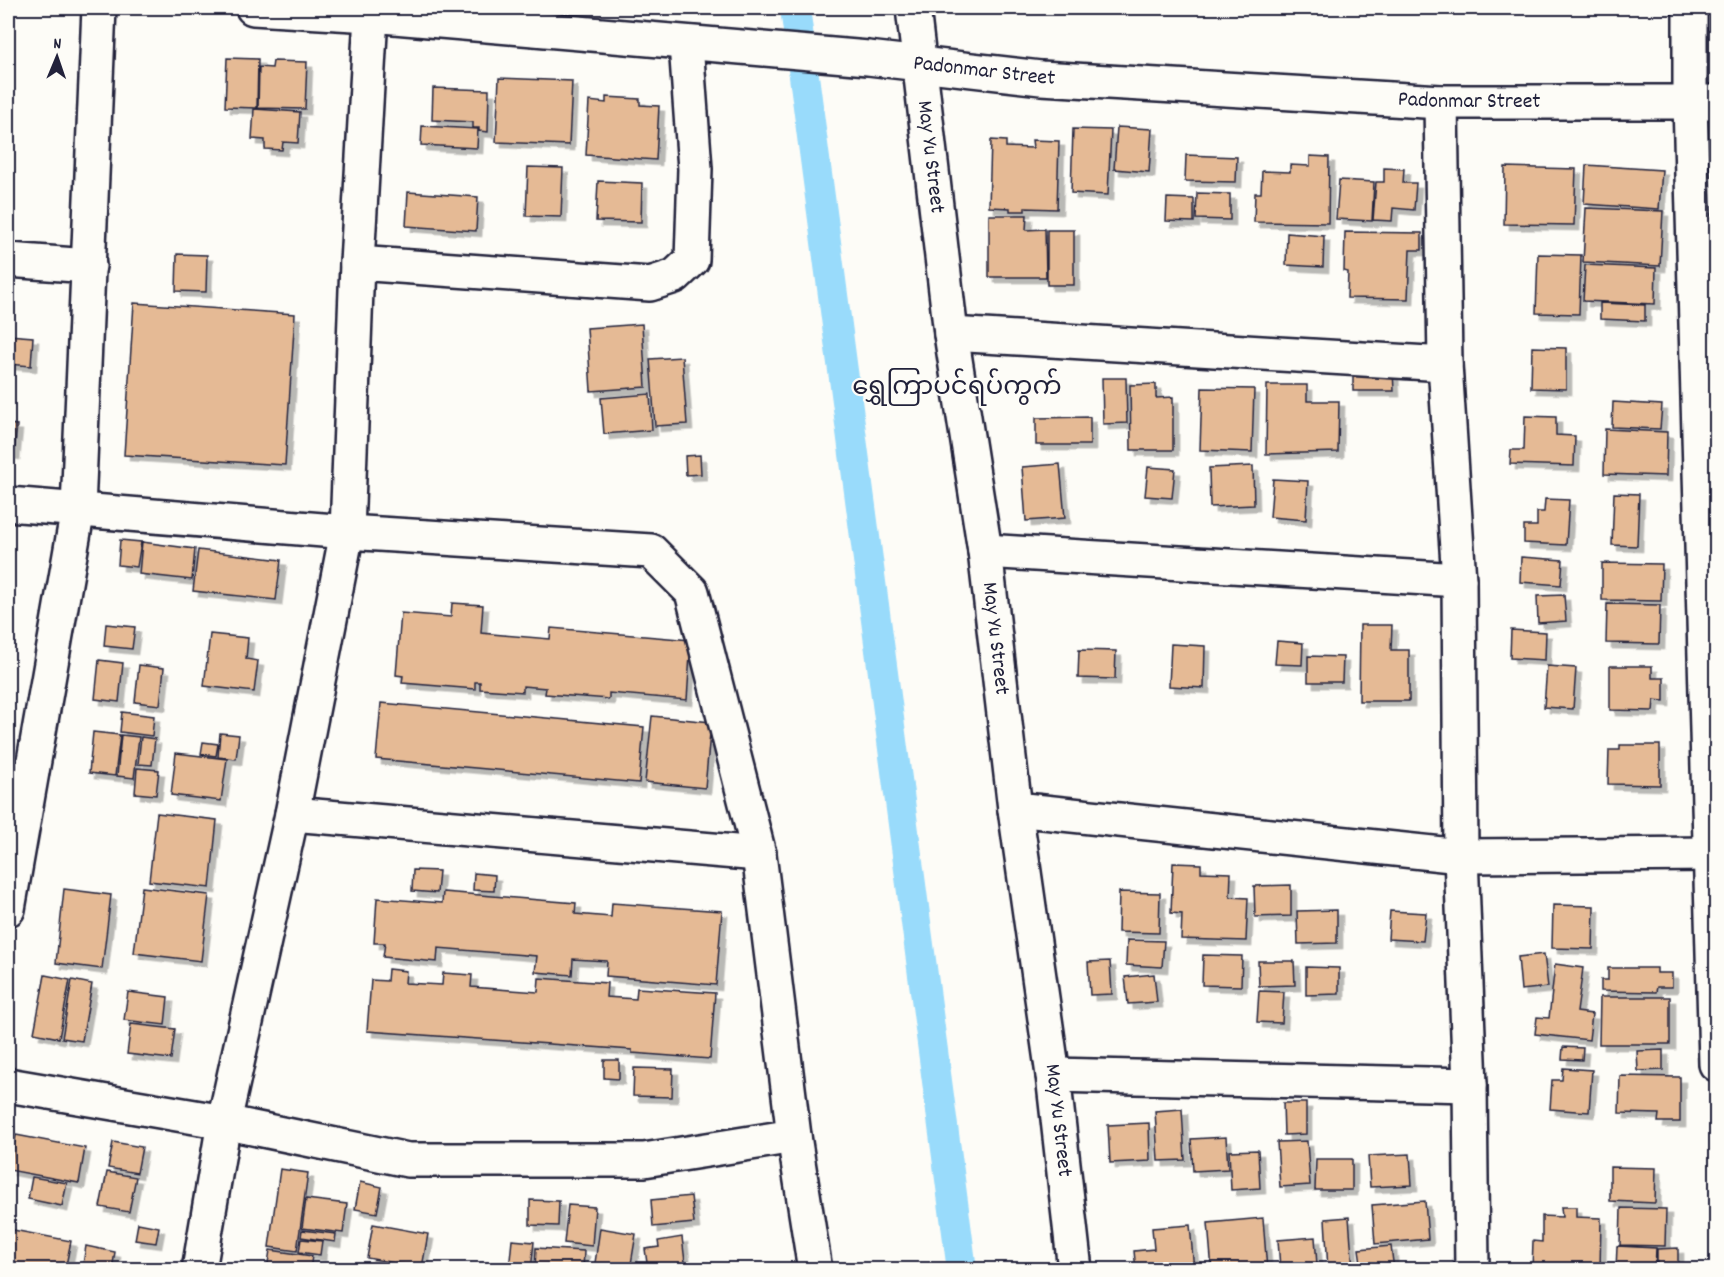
<svg xmlns="http://www.w3.org/2000/svg" width="1724" height="1277" font-family="Dekko,'Noto Sans Myanmar',sans-serif">
	<style>
		.lines { fill: none; stroke-linecap: round; stroke-linejoin: round }
		.canal { stroke: #99dbfb; stroke-width: 30 }
		.building { fill: #e5ba95; stroke: #22223b; stroke-width: 1.5; filter: url(#shadow) }
		.minor-casing { stroke: #22223b; stroke-width: 38 }
		.minor { stroke: #fdfcf7; stroke-width: 33 }
		.labels { text-anchor: middle; dominant-baseline: central; stroke-width: 4.5; stroke-linejoin: round; paint-order: stroke }
		.street-label { font-size: 22px; fill: #22223b; stroke: #fdfcf7 }
		.quarter-label { font-size: 26px; fill: #22223b; stroke: #fdfcf7 }
	</style>
	<defs>
		<filter id="shadow"><feDropShadow dx="5.5" dy="5.5" stdDeviation="0" flood-color="#0004"/></filter>
	</defs>
	<rect width="100%" height="100%" fill="#fdfcf7"/>
	<filter id="ink" filterUnits="userSpaceOnUse"><feTurbulence type="fractalNoise" baseFrequency=".0167" numOctaves="2"/><feDisplacementMap in="SourceGraphic" scale="12" xChannelSelector="R" yChannelSelector="G"/><feConvolveMatrix kernelMatrix="1 2 1 2 8 2 1 2 1" color-interpolation-filters="sRGB"/></filter>
	<g filter="url(#ink)">
		<g class="lines">
			<path class="canal" d="M795 8 962 1270"/>
		</g>
		<path class="building" d="M227 58 258 59 257 108 225 107Z
			M273 61 307 62 305 109 258 108 259 67 272 68Z
			M499 78 572 81 569 145 496 142Z
			M433 88 489 90 488 132 479 131V128H473V122L432 120Z
			M606 97 640 99V105L659 106 656 160 586 155 589 101 606 103Z
			M254 109 300 112 298 143 283 142 282 150 265 149V140L252 139Z
			M422 126 478 129 477 148 421 145Z
			M1117 127 1152 129 1149 172 1114 169Z
			M1073 129 1111 130 1108 195 1071 193Z
			M991 140 1006 141V147L1033 148 1032 140 1059 141 1057 209 1025 208V211H1010V208L989 207Z
			M1186 155 1237 157 1236 182 1185 181Z
			M1310 156 1329 157 1328 223 1254 222 1255 193H1261L1262 171 1290 172V165L1310 166Z
			M1586 165 1662 170 1659 209 1584 204Z
			M528 167 563 168 561 217 526 216Z
			M1505 167 1576 169 1574 225 1504 224Z
			M1384 168 1404 169 1403 183H1416L1414 210 1393 208 1392 221 1373 220 1376 182H1384Z
			M1339 180 1374 182 1372 221 1336 219Z
			M598 181 642 183 641 222 596 221Z
			M408 192 478 197 476 231 406 226Z
			M1197 193 1230 194V220L1196 219Z
			M1167 198 1194 199V222L1166 221Z
			M1586 208 1663 211 1660 266 1583 262Z
			M989 215H1027L1026 230 1045 229 1046 277H989Z
			M1047 230H1074V285H1047Z
			M1345 232 1422 233V250H1410L1408 299 1347 298 1348 272 1344 271Z
			M1287 233 1324 236 1323 267 1286 265Z
			M177 254 207 255 206 292 176 291Z
			M1538 254 1581 255 1579 314 1536 313Z
			M1585 265 1656 268 1655 304 1583 301Z
			M134 303 295 314 285 465 124 455Z
			M1600 303 1645 305V321L1600 319Z
			M642 324 646 387 591 391 587 328Z
			M8 335 33 337 31 366 8 364Z
			M1532 347 1566 348V389L1531 388Z
			M682 357 687 424 655 426 650 359Z
			M1353 370H1393L1394 391H1353Z
			M1102 378H1126L1127 423 1103 424Z
			M1156 384V398L1173 397V450H1131L1130 385Z
			M1267 385H1307V401H1339L1338 452 1266 454Z
			M1202 388 1254 389 1252 452 1200 450Z
			M650 394 652 430 604 434 601 398Z
			M1613 402 1662 405 1660 429 1612 427Z
			M1525 416 1556 417V435L1575 436 1574 466 1510 464 1511 450H1524Z
			M1090 417V445H1036V418Z
			M8 424 17 425 14 454 8 453Z
			M1605 429 1667 432 1666 476 1604 474Z
			M700 455 701 474 686 475 685 456Z
			M1060 464 1065 518 1026 521 1022 467Z
			M1253 466 1254 505 1210 507 1209 468Z
			M1148 467 1175 469 1172 498 1145 496Z
			M1273 479 1308 481 1306 520 1270 517Z
			M1614 493 1639 494 1637 546 1612 545Z
			M1545 499 1569 500 1566 545 1524 543V526H1537V512H1544Z
			M120 540 141 542 137 567 118 565Z
			M142 542 195 549 192 580 139 574Z
			M198 550 281 560 276 600 193 591Z
			M1521 557 1563 560 1561 585 1520 582Z
			M1602 563 1662 564 1661 601 1602 600Z
			M1564 595 1566 621 1538 623 1537 596Z
			M452 603 483 605 481 633 550 639 551 628 691 640 687 700 609 693V699L545 694 546 688 523 686V692L480 689V682H475V689L402 683 403 676 396 675 401 613 451 617Z
			M1607 604 1660 605 1659 644 1606 643Z
			M106 624 135 627 132 649 104 646Z
			M1360 625H1392L1391 650H1409V701H1359Z
			M1511 630 1546 632 1545 660 1510 658Z
			M210 634 248 638 246 659 258 661 254 692 204 686Z
			M1277 641 1303 643 1302 665 1275 664Z
			M1171 644 1205 646 1204 688 1169 686Z
			M1079 650 1116 651 1115 679 1078 678Z
			M1308 656 1343 657 1342 682H1308Z
			M99 660 123 663 119 702 95 699Z
			M139 665 164 668 160 705 135 702Z
			M1547 666 1576 668 1573 709 1544 707Z
			M1610 666H1652V678H1664V701L1654 700 1653 711 1610 710Z
			M381 703 644 727 639 783 376 759Z
			M122 712 154 716 152 736 120 732Z
			M652 716 711 722 705 788 645 782Z
			M93 732 120 735 115 776 89 773Z
			M220 733 239 735 236 759 218 757Z
			M121 735 139 737 134 778 117 776Z
			M141 737 155 739 152 765 138 764Z
			M203 742 218 744 216 756 201 754Z
			M1620 745H1660V785L1608 784 1609 750H1620Z
			M176 753 227 759 221 801 171 795Z
			M137 768 159 770 156 795 135 793Z
			M157 813 217 820 210 888 149 881Z
			M1173 863 1201 864V872L1231 873 1230 897 1248 898 1246 941 1181 939 1182 914 1171 913Z
			M413 870 439 871 437 893 412 891Z
			M474 873 495 875 494 891 473 890Z
			M1291 885V916L1255 917 1254 886Z
			M142 887 209 895 201 961 134 953Z
			M64 889 111 895 102 969 56 963Z
			M443 892 576 903 575 914 611 917 612 903 722 911 716 985 606 976 607 961 573 959 572 975 535 972 537 956 438 948 437 962 383 957 385 943H374L377 898 442 903Z
			M1119 892 1160 893 1159 933 1118 932Z
			M1553 905 1594 906 1593 949 1552 948Z
			M1337 910V943L1298 944 1297 911Z
			M1390 911 1426 913 1423 941 1388 939Z
			M1127 940 1164 941 1162 967 1126 965Z
			M1544 954 1548 987 1521 990 1518 957Z
			M1203 955 1242 956 1241 986 1202 985Z
			M1110 961 1112 994 1090 995 1088 962Z
			M1258 961H1294L1295 985 1259 986Z
			M1555 964 1583 968 1577 1012 1592 1014 1589 1040 1535 1034 1537 1017 1549 1018Z
			M1306 967 1339 968V994L1306 995Z
			M1608 968H1657V973H1672V987H1657L1656 992 1601 991V980H1608Z
			M388 969 406 971 405 983 442 985 443 973 472 975 471 987 538 992 539 978 607 983 606 997 636 999 637 988 715 993 710 1059 632 1053V1050L367 1031 371 980 387 981Z
			M1154 974 1157 1002 1128 1004 1125 977Z
			M45 975 70 980 59 1038 34 1033Z
			M72 980 92 984 82 1041 62 1038Z
			M1259 991 1284 992 1282 1023 1257 1022Z
			M128 992 168 997 165 1025 124 1020Z
			M1600 997H1670V1044H1599Z
			M131 1024 175 1029 171 1059 127 1054Z
			M1563 1047 1583 1048 1582 1060 1562 1059Z
			M1663 1050V1070L1638 1071 1637 1051Z
			M604 1060H619V1079L604 1078Z
			M634 1068 673 1069 672 1097 633 1096Z
			M1563 1068 1592 1070 1589 1112 1550 1109 1552 1080H1562Z
			M1620 1076 1680 1077V1122H1658L1659 1114 1619 1113Z
			M1283 1103H1306V1134L1284 1135Z
			M1182 1109 1185 1160 1158 1161 1155 1111Z
			M1149 1123 1150 1161 1110 1163 1108 1125Z
			M16 1135 85 1148 79 1183 9 1170Z
			M1226 1137 1228 1169 1193 1171 1191 1139Z
			M1307 1141 1310 1185 1280 1187 1277 1142Z
			M113 1142 142 1147 137 1173 108 1168Z
			M1258 1150 1260 1188 1231 1190 1229 1151Z
			M1410 1154 1412 1185 1370 1187 1368 1156Z
			M1316 1159H1352V1190H1315Z
			M1610 1167 1656 1168 1655 1203 1610 1201Z
			M280 1169 308 1173 297 1251 269 1247Z
			M107 1172 136 1177 129 1212 100 1207Z
			M32 1177 67 1183 62 1206 28 1199Z
			M360 1182 382 1187 377 1213 355 1209Z
			M691 1196 694 1223 653 1227 651 1200Z
			M306 1199 347 1204 343 1233 302 1228Z
			M530 1200 559 1201 558 1226 530 1225Z
			M1425 1201 1428 1239 1375 1244 1372 1205Z
			M568 1205 595 1207 592 1246 564 1243Z
			M1561 1207H1576V1217L1601 1218 1600 1270H1532L1533 1241 1542 1242V1216L1562 1217Z
			M1621 1208 1666 1209 1665 1246 1620 1245Z
			M1349 1217 1353 1270H1328L1325 1219Z
			M1263 1218 1267 1270H1212L1208 1223Z
			M138 1223 159 1227 156 1243 135 1240Z
			M373 1224 428 1234 422 1268 367 1258Z
			M1190 1225 1194 1270H1136L1134 1251 1154 1249 1152 1228Z
			M600 1228 636 1234 630 1270H594Z
			M8 1229 71 1241 65 1270H18L8 1267Z
			M302 1230 336 1234 335 1242 301 1237Z
			M682 1237 686 1270H648L645 1249 659 1247 658 1241Z
			M1315 1237 1317 1265 1280 1268 1278 1240Z
			M301 1239 322 1241 320 1255 299 1252Z
			M512 1240 534 1242 531 1270H509Z
			M86 1246 115 1252 112 1270H82Z
			M1391 1246 1394 1270H1362L1359 1249Z
			M1617 1246 1656 1248 1655 1270H1616Z
			M536 1248 584 1251 583 1270H535Z
			M1678 1248V1264L1657 1265V1249Z
			M270 1250 312 1256 310 1270H267Z"/>
		<g class="lines">
			<defs>
				<g id="minor">
					<path id="s1" d="M253 8 371 15 868 58 1041 78 1441 102H1716"/>
					<path id="s2" d="M913 8 951 334 985 551 1015 809 1053 1075 1075 1270"/>
					<path d="M1690 8V102L1716 1064"/>
					<path d="M1441 102 1445 364 1459 580 1461 856 1470 1085 1472 1270"/>
					<path d="M8 260 89 266"/>
					<path d="M357 263 650 284 675 276 692 260 695 169 686 44"/>
					<path d="M951 334 1445 364"/>
					<path d="M8 504 347 532 651 551 692 592 759 854 794 1136 815 1270"/>
					<path d="M985 551 1459 580"/>
					<path d="M1015 809 1461 856 1716 854"/>
					<path d="M292 814 759 854"/>
					<path d="M8 909 78 509 99 8"/>
					<path d="M1053 1075 1470 1085"/>
					<path d="M8 1085 224 1122 408 1160H644L794 1136"/>
					<path d="M199 1270 224 1122 292 814 347 532 357 263 371 15"/>
				</g>
			</defs>
			<use href="#minor" class="minor-casing"/>
			<use href="#minor" class="minor"/>
		</g>
	</g>
	<g class="labels">
		<g class="street-label">
			<text stroke="none"><textPath href="#s1" startOffset="734">Padonmar Street</textPath></text>
			<text stroke="none"><textPath href="#s1" startOffset="1220">Padonmar Street</textPath></text>
			<text stroke="none"><textPath href="#s2" startOffset="150">May Yu Street</textPath></text>
			<text stroke="none"><textPath href="#s2" startOffset="636">May Yu Street</textPath></text>
			<text stroke="none"><textPath href="#s2" startOffset="1122">May Yu Street</textPath></text>
		</g>
		<g class="quarter-label">
			<text x="957" y="388">ရွှေကြာပင်ရပ်ကွက်</text>
		</g>
	</g>
	<rect width="1724" height="1277" fill="none" stroke="#fdfcf7" stroke-width="30"/>
	<rect x="15" y="15" width="1694" height="1247" fill="none" stroke="#22223b" stroke-width="2" filter="url(#ink)"/>
	<g transform="translate(57 57) rotate(2)" stroke="#fdfcf7" stroke-width="4.5" paint-order="stroke">
	<path d="M0-4.5L10 22L0 15L-10 22Z" fill="#22223b"/>
	<text y="-9" font-size="16" font-weight="bold" text-anchor="middle" fill="#22223b">N</text>
	</g>
</svg>
